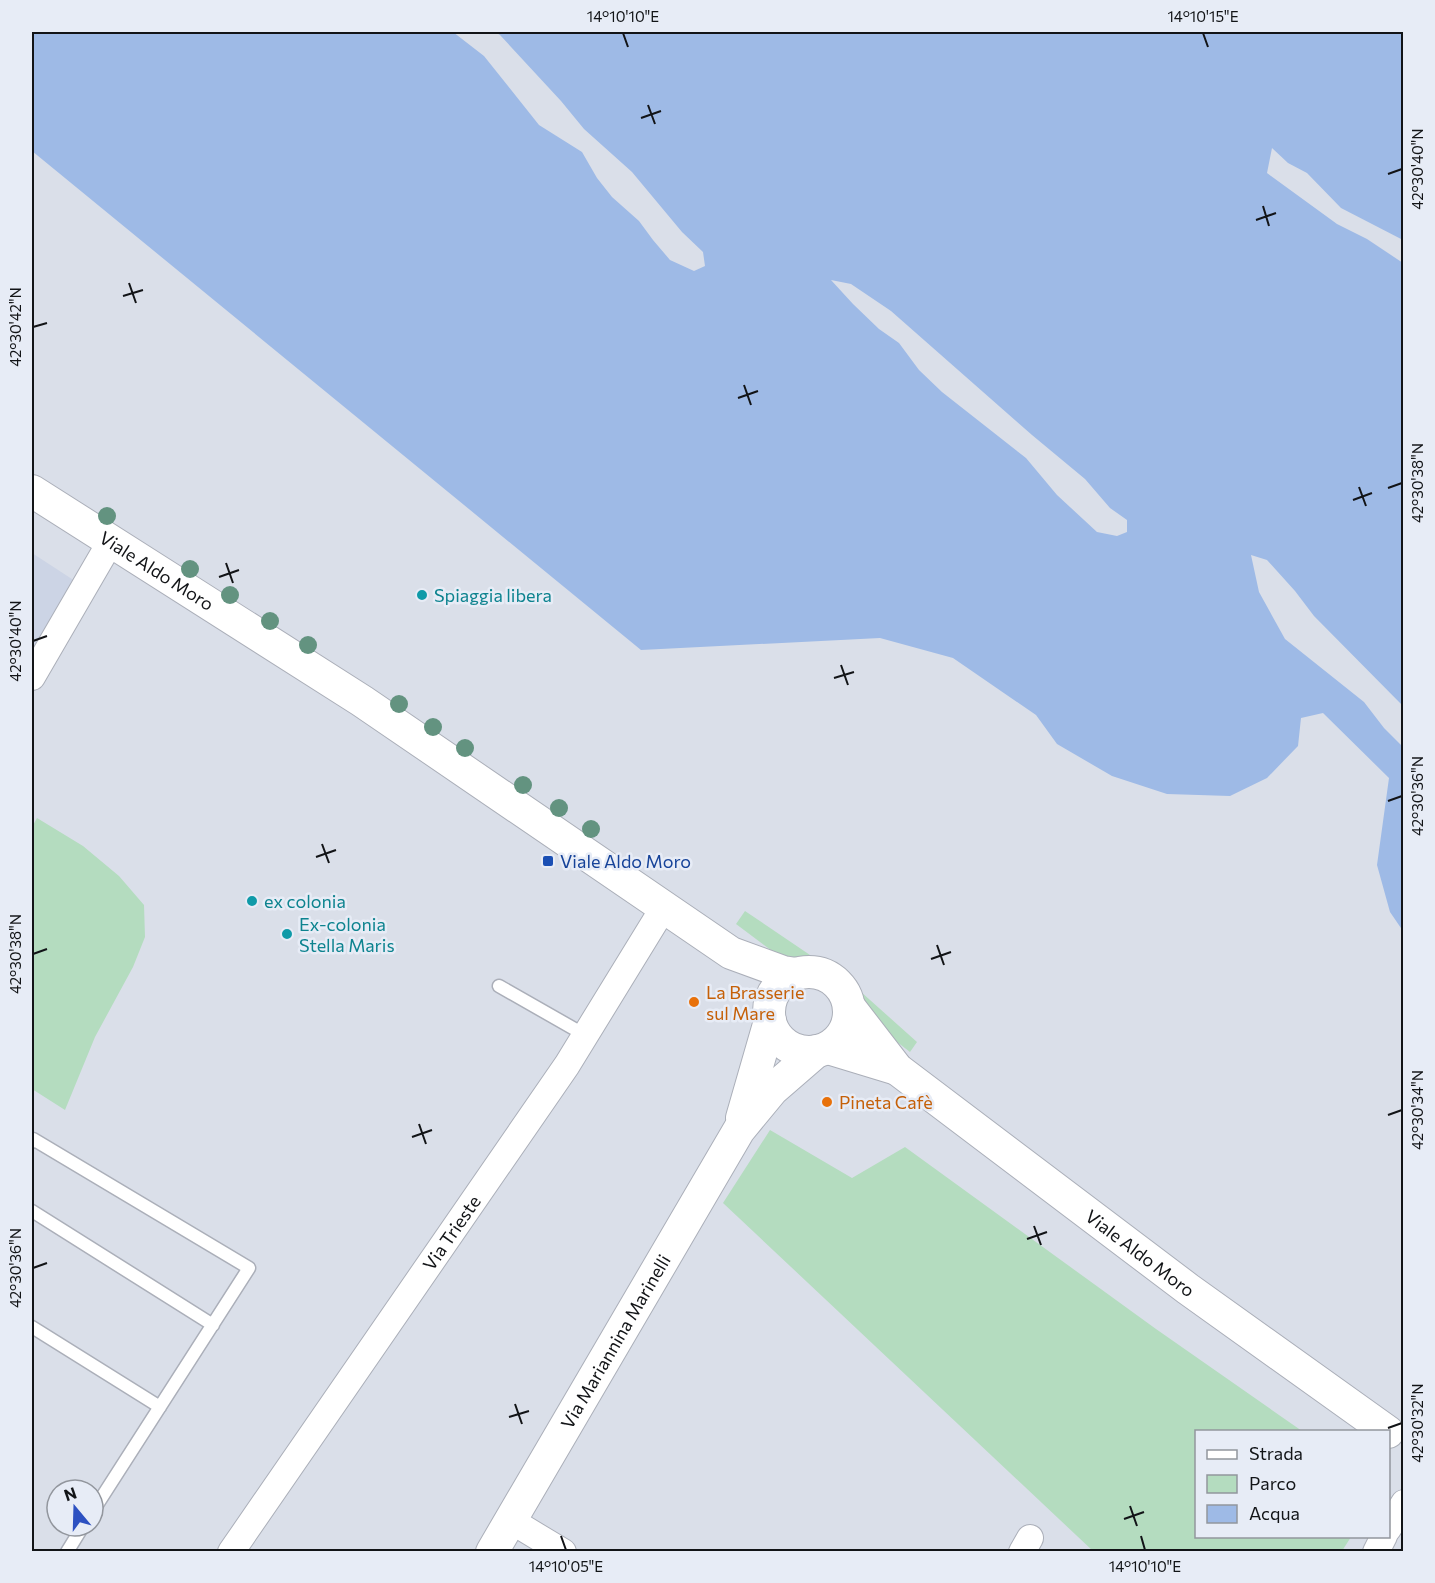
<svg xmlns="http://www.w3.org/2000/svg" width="1435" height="1583" font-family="Commissioner,sans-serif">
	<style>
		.built { fill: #ccd4e5 }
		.green { fill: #b4dcbf }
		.water { fill: #9ebae6 }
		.pier { fill: #dadfe9 }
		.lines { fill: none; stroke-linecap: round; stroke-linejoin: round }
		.service-casing { stroke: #abafb9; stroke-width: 15 }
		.minor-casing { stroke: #abafb9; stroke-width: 28 }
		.tertiary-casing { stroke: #abafb9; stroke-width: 34 }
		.service { stroke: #fff; stroke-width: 12 }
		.minor { stroke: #fff; stroke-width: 26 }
		.tertiary { stroke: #fff; stroke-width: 32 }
		.tree { fill: #639380 }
		.ticks { fill: none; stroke: #121417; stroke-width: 2 }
		.culture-dot { fill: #0f9aa8; stroke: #e7ecf6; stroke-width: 2 }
		.transit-dot { fill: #1a4fb4; stroke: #e7ecf6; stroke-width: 2 }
		.food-dot { fill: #e8710a; stroke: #e7ecf6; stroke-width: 2 }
		.labels { text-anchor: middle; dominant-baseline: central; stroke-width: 5; stroke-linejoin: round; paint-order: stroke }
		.street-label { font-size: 18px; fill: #121417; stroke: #e7ecf6 }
		.culture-label { font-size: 18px; fill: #0d838f; stroke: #e7ecf6; text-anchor: start }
		.transit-label { font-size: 18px; fill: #164399; stroke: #e7ecf6; text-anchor: start }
		.food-label { font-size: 18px; fill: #c56008; stroke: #e7ecf6; text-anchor: start }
		.neatline { fill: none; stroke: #121417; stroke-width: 2 }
		.ticks-label { font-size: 15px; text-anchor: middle; fill: #121417 }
	</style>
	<rect width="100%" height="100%" fill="#dadfe9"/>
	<path class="built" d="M32 553 78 583 32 660Z"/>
	<path class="green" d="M37 818 83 846 119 876 144 905 145 937 133 967 95 1037 65 1110 32 1089V827Z
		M745 911 810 955 824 962 851 983 917 1042 910 1052 870 1021 843 982 829 971 815 962 795 959 772 951 736 924Z
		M770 1130 852 1178 905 1147 1156 1329 1302 1431 1196 1432V1536L1351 1537 1342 1551H1093L723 1203Z"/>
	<path class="water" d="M32 32H1403V931L1390 912 1377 865 1389 778 1323 713 1301 718 1298 746 1267 778 1230 796 1167 794 1112 776 1057 744 1036 715 953 658 880 638 641 650 32 151Z"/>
	<path class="pier" d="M453 32H495L500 35 561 101 584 129 632 172 682 232 703 252 705 266 694 271 670 260 653 240 639 221 612 197 597 178 582 152 539 125 484 56Z
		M1272 148 1288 163 1307 173 1341 208 1403 240V263L1367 239 1337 224 1267 173Z
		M831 280 851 284 891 311 1032 435 1085 479 1110 508 1127 520V532L1117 536 1097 532 1057 495 1026 458 942 392 919 370 899 343 879 329 853 304Z
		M1251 555 1267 560 1295 591 1314 616 1403 706V747L1384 728 1364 702 1285 639 1259 592Z"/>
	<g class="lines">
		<defs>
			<path id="service" d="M499 986 585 1035
				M32 1142 33 1139 249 1268 93 1511
				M32 1211 213 1325
				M32 1327 160 1407
				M67 1552 83 1526"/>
			<g id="minor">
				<path d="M32 677 111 541"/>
				<path d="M510 1520 563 1552"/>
				<path d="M1388 1529 1404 1503"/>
				<path id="s1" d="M231 1552 567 1065 664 907"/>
				<path d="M1022 1552 1030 1538"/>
				<path d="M1376 1552 1384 1536"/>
			</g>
			<g id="tertiary">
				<path id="s2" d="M32 491 362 701 731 953 783 972 796 974"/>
				<circle cx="809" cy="1012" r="40"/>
				<path id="s3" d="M850 1008 897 1069 1188 1289 1388 1432"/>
				<path d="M828 1048 897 1069"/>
				<path d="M742 1118 770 1021"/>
				<path id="s4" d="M492 1552 739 1130 772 1090 817 1051"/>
			</g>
		</defs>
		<use href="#service" class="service-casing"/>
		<use href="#minor" class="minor-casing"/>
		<use href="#tertiary" class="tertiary-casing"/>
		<use href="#service" class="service"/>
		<use href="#minor" class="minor"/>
		<use href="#tertiary" class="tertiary"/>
	</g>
	<g class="tree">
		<circle cx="107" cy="516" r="9"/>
		<circle cx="190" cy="569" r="9"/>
		<circle cx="230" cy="595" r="9"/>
		<circle cx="270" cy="621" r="9"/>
		<circle cx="308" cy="645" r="9"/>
		<circle cx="399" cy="704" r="9"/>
		<circle cx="433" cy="727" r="9"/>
		<circle cx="465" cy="748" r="9"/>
		<circle cx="523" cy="785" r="9"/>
		<circle cx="559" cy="808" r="9"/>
		<circle cx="591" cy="829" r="9"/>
	</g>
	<path class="ticks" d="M623 33 628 47M1203 33 1208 47M648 105 655 124M641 118 661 111M1388 174 1402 169M1263 206 1269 226M1256 220 1276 213M129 283 136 303M123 296 143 290M33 327 47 323M744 385 751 405M738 398 758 391M1359 487 1366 506M1388 488 1402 483M1353 500 1372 493M226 563 233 583M219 577 239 570M33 641 47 636M841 665 848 685M834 678 854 672M1388 801 1402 796M322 844 329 863M316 857 336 850M937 945 944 965M33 954 47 949M931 959 951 952M1388 1115 1402 1110M419 1124 426 1144M412 1137 432 1130M1034 1226 1041 1245M1027 1239 1047 1232M33 1268 47 1263M515 1404 522 1424M509 1417 529 1411M1388 1428 1402 1423M1130 1506 1137 1526M1124 1519 1144 1512M561 1536 566 1550M1141 1536 1145 1550"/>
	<g class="culture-dot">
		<circle cx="422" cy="595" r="6"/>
		<circle cx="252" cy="901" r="6"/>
		<circle cx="287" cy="934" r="6"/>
	</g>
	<rect class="transit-dot" x="542" y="855" width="12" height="12" rx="3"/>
	<g class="food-dot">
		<circle cx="694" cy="1002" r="6"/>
		<circle cx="827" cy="1102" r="6"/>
	</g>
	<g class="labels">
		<g class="street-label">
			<text stroke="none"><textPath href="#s2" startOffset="148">Viale Aldo Moro</textPath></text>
			<text stroke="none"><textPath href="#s1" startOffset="388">Via Trieste</textPath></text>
			<text stroke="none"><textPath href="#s3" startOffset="382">Viale Aldo Moro</textPath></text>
			<text stroke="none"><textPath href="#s4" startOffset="244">Via Mariannina Marinelli</textPath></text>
		</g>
		<g class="culture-label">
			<text x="434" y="595">Spiaggia libera</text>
			<text x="264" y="901">ex colonia</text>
			<text x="299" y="924">Ex-colonia<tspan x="299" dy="21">Stella Maris</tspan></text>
		</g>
		<g class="transit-label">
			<text x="560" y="861">Viale Aldo Moro</text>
		</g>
		<g class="food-label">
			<text x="706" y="992">La Brasserie<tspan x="706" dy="21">sul Mare</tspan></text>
			<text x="839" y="1102">Pineta Cafè</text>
		</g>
	</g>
	<rect width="1435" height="1583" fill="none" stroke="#e7ecf6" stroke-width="66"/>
	<rect x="1195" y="1430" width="195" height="108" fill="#e7ecf6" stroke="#92969d" stroke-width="1.5"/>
	<rect x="1207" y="1450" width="30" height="9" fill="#ffffff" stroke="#92969d" stroke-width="1.5"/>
	<text x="1249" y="1460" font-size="18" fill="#121417">Strada</text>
	<rect x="1207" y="1475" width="30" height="18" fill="#b4dcbf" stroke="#92969d" stroke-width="1.5"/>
	<text x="1249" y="1490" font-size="18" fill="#121417">Parco</text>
	<rect x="1207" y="1505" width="30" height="18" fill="#9ebae6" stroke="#92969d" stroke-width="1.5"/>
	<text x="1249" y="1520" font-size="18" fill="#121417">Acqua</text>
	<g transform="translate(75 1508) rotate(341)"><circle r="28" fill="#e7ecf6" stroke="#92969d" stroke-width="1.5"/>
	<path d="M0-4.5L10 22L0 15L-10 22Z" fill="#2d51c1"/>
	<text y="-9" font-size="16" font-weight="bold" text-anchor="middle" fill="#121417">N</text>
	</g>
	<rect x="33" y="33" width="1369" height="1517" class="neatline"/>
	<g class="ticks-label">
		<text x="623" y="22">14°10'10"E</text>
		<text x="1203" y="22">14°10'15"E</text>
		<text transform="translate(1418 169) rotate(-90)" y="5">42°30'40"N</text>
		<text transform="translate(16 327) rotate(-90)" y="5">42°30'42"N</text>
		<text transform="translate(1418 483) rotate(-90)" y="5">42°30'38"N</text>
		<text transform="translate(16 641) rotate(-90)" y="5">42°30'40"N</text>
		<text transform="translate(1418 796) rotate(-90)" y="5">42°30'36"N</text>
		<text transform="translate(16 954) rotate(-90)" y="5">42°30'38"N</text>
		<text transform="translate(1418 1110) rotate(-90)" y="5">42°30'34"N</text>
		<text transform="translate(16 1268) rotate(-90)" y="5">42°30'36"N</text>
		<text transform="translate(1418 1423) rotate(-90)" y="5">42°30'32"N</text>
		<text x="566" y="1572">14°10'05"E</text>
		<text x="1145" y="1572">14°10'10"E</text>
	</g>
</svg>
